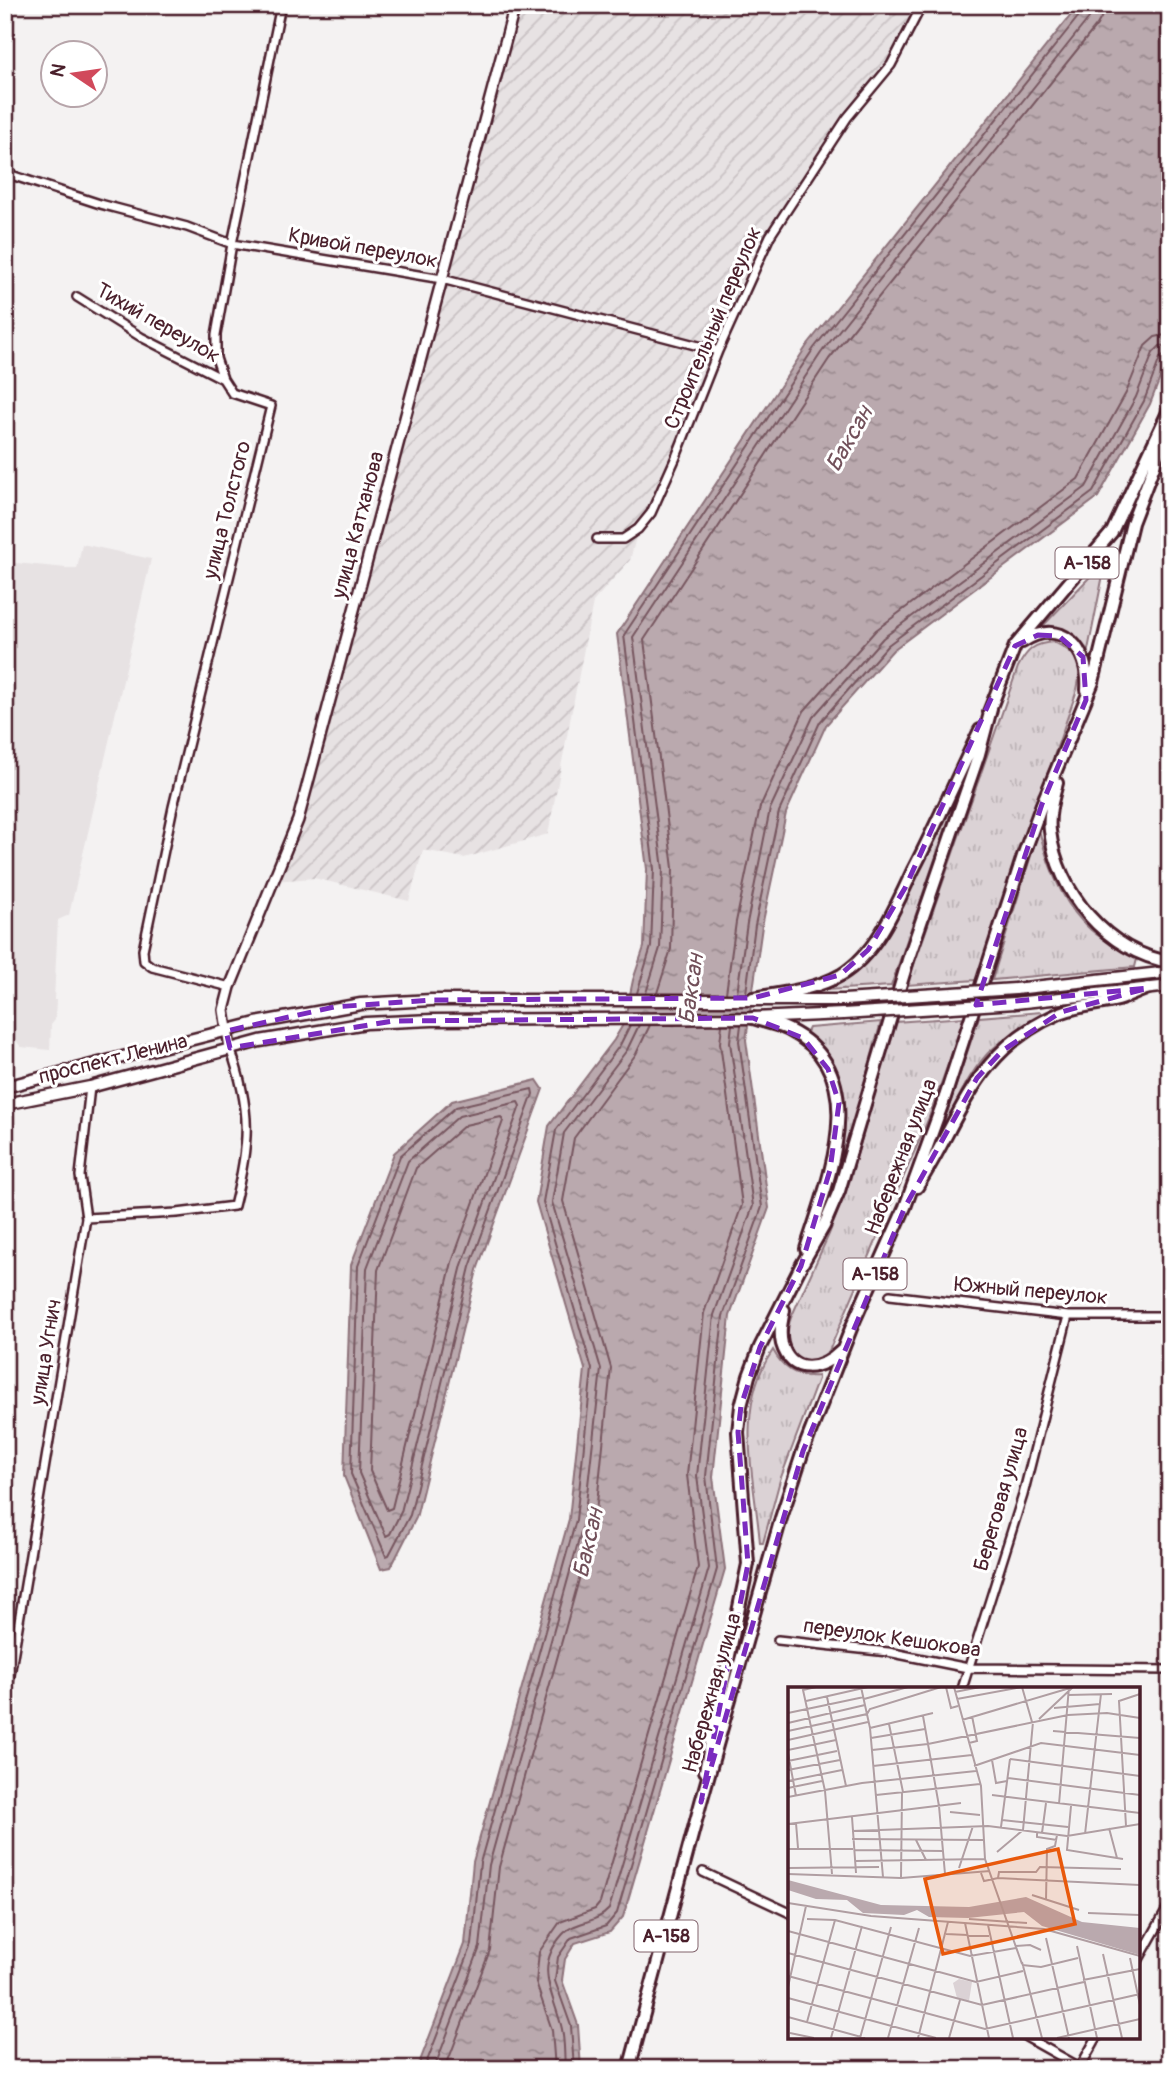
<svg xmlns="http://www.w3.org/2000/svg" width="1175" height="2074" font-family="Pangolin,sans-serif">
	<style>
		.built { fill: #e7e2e3 }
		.industrial { fill: url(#industrial-furrows) }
		.grass { fill: url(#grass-tufts); stroke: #927880; stroke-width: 2 }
		.water { fill: url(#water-ripples); stroke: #8d727a; stroke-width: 2 }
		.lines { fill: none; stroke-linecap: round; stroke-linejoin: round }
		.shore { stroke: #77565f; stroke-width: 2 }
		.minor-casing { stroke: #4a1f2b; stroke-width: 12 }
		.tertiary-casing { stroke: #4a1f2b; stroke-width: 14 }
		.secondary-casing { stroke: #4a1f2b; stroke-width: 15 }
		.primary-casing { stroke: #4a1f2b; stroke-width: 16 }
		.minor { stroke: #fff; stroke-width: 7 }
		.tertiary { stroke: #fff; stroke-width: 9 }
		.secondary { stroke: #fff; stroke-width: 10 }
		.primary { stroke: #fff; stroke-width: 10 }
		.secondary-bridge-casing { stroke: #4a1f2b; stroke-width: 15; stroke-linecap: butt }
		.secondary-bridge { stroke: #fff; stroke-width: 10 }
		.marked { fill: none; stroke: #7b2cbf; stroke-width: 5; stroke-dasharray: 14 9; stroke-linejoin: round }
		.labels { text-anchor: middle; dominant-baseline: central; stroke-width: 6; stroke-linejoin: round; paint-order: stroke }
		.shield { fill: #fff; stroke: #80626b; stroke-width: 2 }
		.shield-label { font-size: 19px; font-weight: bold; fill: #4a1f2b }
		.street-label { font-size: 21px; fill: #4a1f2b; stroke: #fff }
		.water-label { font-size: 23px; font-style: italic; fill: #714f59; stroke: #fff }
		.inset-road { fill: none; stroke: #b09ea2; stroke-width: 2 }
		.view { fill: #e8590c; fill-opacity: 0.15; stroke: #e8590c; stroke-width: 3.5 }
		.inset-edge { fill: none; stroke: #4a1f2b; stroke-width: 3.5 }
	</style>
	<defs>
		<pattern id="industrial-furrows" width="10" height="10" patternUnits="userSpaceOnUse" patternTransform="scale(1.75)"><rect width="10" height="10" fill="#e7e2e3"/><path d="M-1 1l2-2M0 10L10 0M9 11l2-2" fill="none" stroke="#c8c1c3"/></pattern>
		<pattern id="grass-tufts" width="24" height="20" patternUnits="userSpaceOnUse" patternTransform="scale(1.75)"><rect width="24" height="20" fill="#dbd2d5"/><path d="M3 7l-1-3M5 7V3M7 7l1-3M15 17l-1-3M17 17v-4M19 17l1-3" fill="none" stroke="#bdb4b7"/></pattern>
		<pattern id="water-ripples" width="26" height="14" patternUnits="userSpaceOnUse" patternTransform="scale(1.75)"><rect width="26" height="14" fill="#baa9ae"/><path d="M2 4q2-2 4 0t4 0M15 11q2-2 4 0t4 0" fill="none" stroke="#99898e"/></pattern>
	</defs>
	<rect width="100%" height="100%" fill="#f4f2f2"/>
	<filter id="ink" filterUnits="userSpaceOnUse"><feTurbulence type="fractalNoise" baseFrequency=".0143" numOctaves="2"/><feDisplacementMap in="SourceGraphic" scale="14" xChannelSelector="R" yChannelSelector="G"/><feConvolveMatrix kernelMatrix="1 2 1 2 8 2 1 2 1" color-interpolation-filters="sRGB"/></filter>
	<g filter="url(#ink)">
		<path class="built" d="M82 544 151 559 69 915 58 920 54 1000H56L55 1020 51 1025 50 1050 21 1047 5 1026V562L77 569Z"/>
		<path class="industrial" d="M515 5H922L891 65 847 118 770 236 651 513 638 530 630 560 593 602 548 834 464 858 423 850 409 901 314 878 273 881 298 820Z"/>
		<path class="grass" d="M1106 560 1088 650 1072 634 1062 630 1041 628Z
			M1054 642C1078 653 1083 664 1077 690L976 980 907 985 1018 667C1027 650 1034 643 1054 642Z
			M960 787 891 986 827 990 825 987 858 969Z
			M1039 830C1048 866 1063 906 1091 930 1105 942 1122 950 1137 959L1135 967 992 980Z
			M1041 1012 1042 1016C1023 1027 1004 1038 988 1053 965 1078 952 1112 937 1142L979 1017Z
			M965 1017 928 1120 829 1351C808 1370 789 1360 784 1333L829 1234 850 1180 895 1022Z
			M881 1022 853 1124 831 1195 829 1194C845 1130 859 1085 806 1034L809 1028Z
			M773 1350C783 1369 797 1378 818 1376V1379L780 1480 763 1543H760C755 1481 733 1406 773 1350Z"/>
		<path class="water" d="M1079 5H1170V352L1150 404 1098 497 893 650 826 725 786 813 762 926 746 1040 769 1208 730 1316 713 1477 725 1569 623 1917 610 1932 575 1943 565 1959 562 1980 578 2025 581 2069H417L465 1944 473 1862 569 1519 585 1369 536 1202 549 1126 614 1040 624 1023 633 980 644 947 647 869 617 634 808 344Z
			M537 1080 543 1089 477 1270 416 1518 391 1567 381 1569 344 1476 351 1265 394 1153 452 1101Z"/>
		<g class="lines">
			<path class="shore" d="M637 993 651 947 654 869 624 635 814 348 1082 12 1084 5
				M646 993 660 948 663 869 633 637 821 353 1089 18 1093 5
				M657 993 671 949 673 868 644 640 829 359 1097 25 1102 16 1103 5
				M726 993 736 922 760 807 804 711 876 630 1078 479 1126 393 1145 346 1155 337 1170 334
				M737 993 747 923 770 809 813 717 883 638 1086 487 1136 397 1153 353 1160 346 1170 345
				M746 993 755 925 779 812 820 722 888 645 1093 492 1144 401 1160 358 1170 353
				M532 1089 533 1094 470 1267 410 1515 389 1555 386 1556 351 1474 358 1266 400 1156 456 1107Z
				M518 1102 520 1106 462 1265 401 1512 390 1534 386 1536 359 1473 367 1268 408 1161 459 1116Z
				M501 1117 503 1121 452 1262 392 1508 387 1510 370 1471 378 1270 416 1168 465 1125Z
				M424 2069 472 1945 480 1863 576 1520 592 1369 543 1202 556 1130 620 1045 630 1025
				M434 2069 480 1947 489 1865 584 1521 601 1369 552 1202 564 1133 627 1050 639 1025
				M445 2069 490 1950 499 1867 595 1522 611 1368 563 1201 574 1138 636 1054 650 1025
				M555 2069 552 2030 536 1983 539 1952 560 1922 595 1909 600 1903 698 1567 687 1475 704 1313 742 1205 720 1043 722 1025
				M565 2069C564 2055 565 2039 561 2025 552 1991 534 1966 563 1934 574 1921 596 1924 609 1909L709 1568 697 1476 714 1315 753 1206 730 1042 732 1025
				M574 2069 571 2026 555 1981 558 1957 571 1938 606 1926 617 1913 717 1569 706 1476 723 1316 762 1207 739 1041 741 1025"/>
			<defs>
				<path id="minor" d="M5 173 100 204 187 227 232 244 442 279 718 351
					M77 297 141 337 223 379
					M597 539H623L638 529 651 513 676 457 718 351 770 236 847 118 891 65 922 5
					M230 987 152 967 144 961 143 950 173 807 271 406 232 393 223 379 216 358V335L232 244 281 5
					M86 1218 177 1213 234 1206C250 1143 252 1110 230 1048
					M890 1295 1068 1316H1170
					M778 1640 888 1652 968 1668 1170 1670
					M962 1689 1023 1495 1068 1316
					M5 1705 86 1218 80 1176 90 1087
					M703 1872 790 1913
					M1138 1961 1170 1904
					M1026 2037 1083 2069
					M1079 2069 1097 2037"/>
				<path id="tertiary" d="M230 1048 224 1010 230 987 298 820 515 5"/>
				<path id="secondary" d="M1015 989 1170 972
					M1015 1003 1170 986
					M5 1087 256 1023 361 1004 431 1000H844
					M5 1104 90 1087 260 1041 366 1023 432 1020 753 1018 843 1014"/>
				<path id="primary" d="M1022 642C1062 616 1090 649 1087 690
					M989 712 1015 646 1112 532 1170 408
					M1057 783C1053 798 1048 814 1050 831 1057 892 1107 952 1170 962
					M753 998C782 993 815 990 841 975 877 953 896 906 913 870 937 824 957 777 980 730
					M753 1018C764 1022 778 1024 789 1030 875 1073 827 1181 806 1249
					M917 1187C963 1115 974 1050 1060 1013 1079 1005 1099 1005 1118 1000 1128 997 1138 992 1148 988
					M784 1310C782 1321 779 1332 782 1344 791 1376 822 1370 841 1351
					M705 1771 748 1564 738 1432 741 1406 749 1376 760 1347 801 1266 824 1226 839 1191 908 960 979 754 991 709
					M629 2069 701 1802 781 1518 803 1451 852 1326 905 1207 945 1097 1023 856 1042 804 1093 682 1132 523 1170 424"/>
			</defs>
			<use href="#minor" class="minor-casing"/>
			<use href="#tertiary" class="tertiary-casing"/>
			<use href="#secondary" class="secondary-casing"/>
			<use href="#primary" class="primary-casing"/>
			<use href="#minor" class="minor"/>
			<use href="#tertiary" class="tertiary"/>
			<use href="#secondary" class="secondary"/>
			<use href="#primary" class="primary"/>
			<defs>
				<path id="secondary-bridge" d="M844 1000 1015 989
					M843 1014 1015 1003"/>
			</defs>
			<use href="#secondary-bridge" class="secondary-bridge-casing"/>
			<use href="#secondary-bridge" class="secondary-bridge"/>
		</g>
	</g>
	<path class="marked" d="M1038 635 1059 636 1083 657 1086 700 1042 804 976 1005 1148 988 1061 1012 1002 1051 977 1078 905 1207 803 1451 701 1802 748 1564 738 1432 741 1406 760 1347 801 1266 830 1170 839 1103 828 1069 803 1038 753 1018 393 1021 230 1048 226 1031 334 1007 431 1000 753 998 840 975 868 950 905 888 1015 646Z"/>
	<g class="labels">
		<g class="shield">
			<rect x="1055.5" y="547.5" width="63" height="31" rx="5"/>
			<rect x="843.5" y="1258.5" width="63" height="31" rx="5"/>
			<rect x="634.5" y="1920.5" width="63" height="31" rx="5"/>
		</g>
		<g class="shield-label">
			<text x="1087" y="563">А-158</text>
			<text x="875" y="1274">А-158</text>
			<text x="666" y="1936">А-158</text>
		</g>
		<g class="street-label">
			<text transform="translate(363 248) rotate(10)">Кривой переулок</text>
			<text transform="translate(158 323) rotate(30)">Тихий переулок</text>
			<text transform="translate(713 328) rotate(-67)">Строительный переулок</text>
			<text transform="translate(227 510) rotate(-76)">улица Толстого</text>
			<text transform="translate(358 525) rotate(-75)">улица Катханова</text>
			<text transform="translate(113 1059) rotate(-14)">проспект Ленина</text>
			<text transform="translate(901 1157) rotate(-69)">Набережная улица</text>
			<text transform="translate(1031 1291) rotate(5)">Южный переулок</text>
			<text transform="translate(46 1352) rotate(-81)">улица Угнич</text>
			<text transform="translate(1001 1499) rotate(-74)">Береговая улица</text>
			<text transform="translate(892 1638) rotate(8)">переулок Кешокова</text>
			<text transform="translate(712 1693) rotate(-74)">Набережная улица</text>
		</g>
		<g class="water-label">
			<text transform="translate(849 439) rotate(-60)">Баксан</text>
			<text transform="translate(691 989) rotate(-82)">Баксан</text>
			<text transform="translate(588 1543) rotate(-77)">Баксан</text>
		</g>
	</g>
	<g transform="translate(788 1687)">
		<rect width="352" height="352" fill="#f4f2f2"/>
		<path d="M171 292 184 295 181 314 169 311 165 296Z" fill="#dbd2d5"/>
		<path d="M0 193 93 218 181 220 238 210 294 235 352 241V268L254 239 236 225 180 231 141 230 129 223 116 228 75 226 59 213 28 212 0 203Z" fill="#baa9ae"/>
		<path class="inset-road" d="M28 0 15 3 37 104 44 187M73 0 82 41 95 190M158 0 163 21 170 19M166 0 193 99 197 172 234 277M234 0 244 35M167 5 192 0M280 8 324 7M39 10 58 99M76 12 120 0M169 12 234 0M18 14 80 0M266 21 312 17M0 26 76 10M135 29 151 119 157 187M251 32 285 0M174 33 282 1M0 36 77 18M101 37 115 105M82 41 145 26M0 44 79 27 82 22 153 0M265 44 352 51M83 51 137 42M0 53 80 35M181 56 189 54 184 29M0 63 48 53M84 63 140 57 280 28 319 26 352 31M0 66 8 109M222 72 352 89M204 73 208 96 219 94M0 74 49 64M85 79 184 68M186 79 253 56 352 68M0 83 52 73M220 91 352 108M0 94 54 83M0 101 34 94M88 108 192 97M204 108 352 126M0 110 74 96 188 84M271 117 281 0M283 119 279 163 335 172M162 125 192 128M64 130 68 186M352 130V180M214 133 280 140M8 136 10 161M0 137 173 116M338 139 331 14 352 7M213 140 222 72M321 141 329 171M64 144 200 139 279 149 352 137M249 145V150L269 153M254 146 258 116M297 147 313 7M64 152 195 153M128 153 138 173M0 162H65M66 163 155 164M209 165 235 143 245 35M67 174 197 172M0 181 91 180M171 181 185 139M193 186 196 194 210 191 352 198M0 187 113 191 202 184M113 191 114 106M210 191 211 185H248L252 180 333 182M244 208 291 223M258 213 259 162 267 159 269 148M0 216 83 229 256 242 352 269M300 226 352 228M19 232 47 233 182 269 228 261M181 232 239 236M177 236 201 351M200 238 225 351M0 244 188 295 235 284M158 247 201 249M258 251 281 351M228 259 242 258 253 263M289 259 309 351M0 266 194 318 296 295M315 267 334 351M342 271 352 318M234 275 254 351M234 278 253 280 290 271M0 289 197 342 352 307M295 293 352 282M0 300 18 219M0 311 148 351M0 330 77 351M19 335 47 233M2 346 26 351M43 351 74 239M72 351 103 240M100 351 131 241M130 351 160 235M161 351 172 313M269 351 352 332"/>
		<path class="view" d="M270 162 287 237 155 267 137 192Z"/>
		<rect width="352" height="352" class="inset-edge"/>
	</g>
	<rect width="1175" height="2074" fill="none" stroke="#fff" stroke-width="28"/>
	<rect x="14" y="14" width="1147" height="2046" fill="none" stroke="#4a1f2b" stroke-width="2.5" filter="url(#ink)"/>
	<g transform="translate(74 74) rotate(283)"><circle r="33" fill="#ffffff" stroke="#b7a5aa" stroke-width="2"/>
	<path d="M0-5L12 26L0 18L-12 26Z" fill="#d1495b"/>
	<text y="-10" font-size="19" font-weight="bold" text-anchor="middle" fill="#4a1f2b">N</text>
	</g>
</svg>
